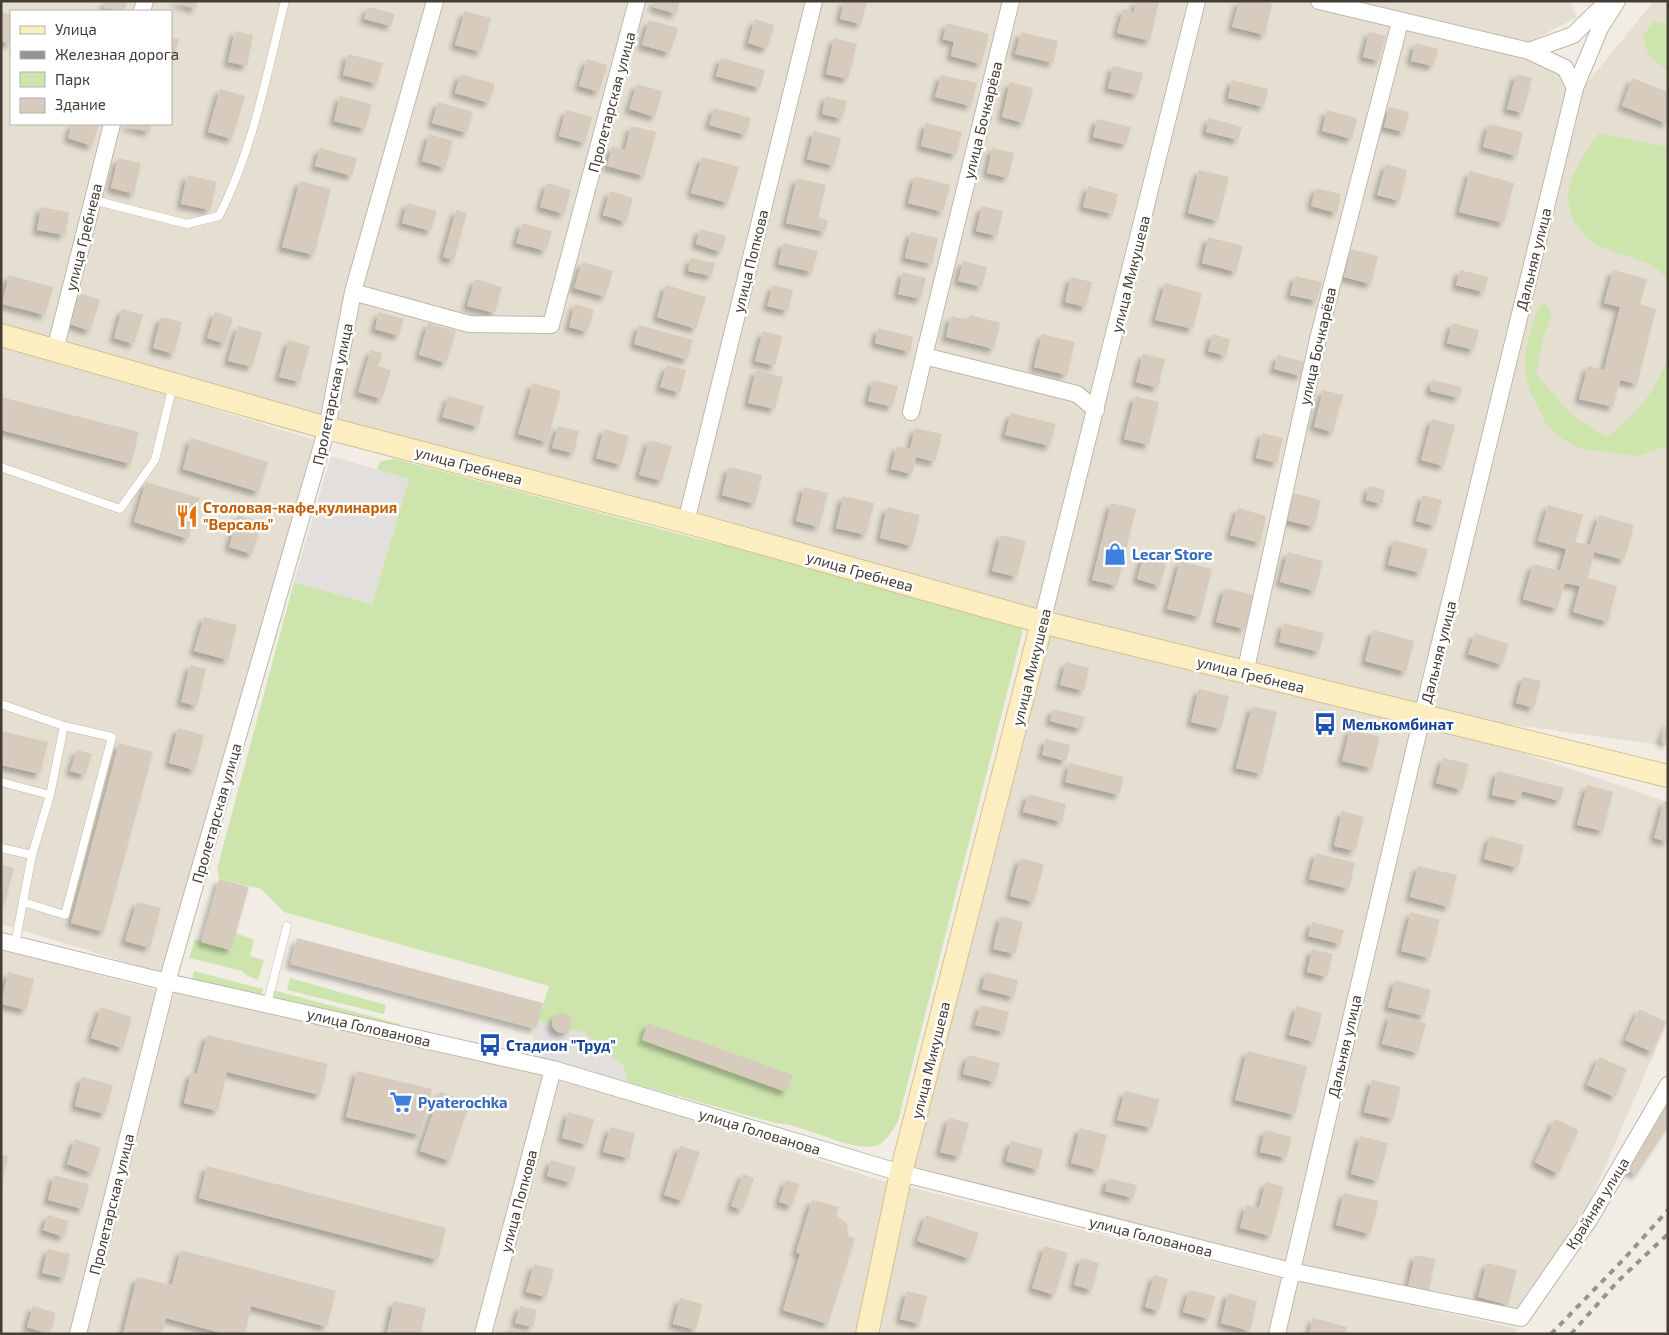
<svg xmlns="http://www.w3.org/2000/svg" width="1669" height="1335" font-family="'Exo 2',sans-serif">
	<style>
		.residential { fill: #e5dfd2 }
		.green { fill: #cde5ad }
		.parking { fill: #e2dfdc }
		.building { fill: #d6cbbc; filter: url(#shadow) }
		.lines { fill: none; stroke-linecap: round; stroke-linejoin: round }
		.lane-casing { stroke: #bfb7aa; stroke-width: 9 }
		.street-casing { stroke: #bfb7aa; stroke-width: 18 }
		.secondary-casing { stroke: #d1c094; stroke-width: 24 }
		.lane { stroke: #fff; stroke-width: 8 }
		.street { stroke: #fff; stroke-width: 16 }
		.secondary { stroke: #fdeec2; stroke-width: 22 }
		.rail { stroke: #949494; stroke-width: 4; stroke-dasharray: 6 6; stroke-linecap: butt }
		.labels { text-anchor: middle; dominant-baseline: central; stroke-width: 5; stroke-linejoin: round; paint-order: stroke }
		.street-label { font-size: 15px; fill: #433d34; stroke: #fff }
		.food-label { font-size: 15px; font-weight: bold; fill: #c56008; stroke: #fff; text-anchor: start }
		.shop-label { font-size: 15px; font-weight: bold; fill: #366cbe; stroke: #fff; text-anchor: start }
		.transit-label { font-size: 15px; font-weight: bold; fill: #164399; stroke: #fff; text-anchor: start }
	</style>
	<defs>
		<filter id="shadow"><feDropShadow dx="-4.5" dy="4.5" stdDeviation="2.5" flood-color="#0004"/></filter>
	</defs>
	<rect width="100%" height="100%" fill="#f1ede4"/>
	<path class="residential" d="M1 1H142L140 11H11V124H111L53 346 1 332Z
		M148 1H432L325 424 59 348 117 124H171V11H146Z
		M438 1H634L549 323 470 322 356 290Z
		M639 1H810L684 518 330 425 355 295 469 327H553Z
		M817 1H1008L926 360 1075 397 1093 411 1041 618 689 519Z
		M1013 1H1194L1094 407 928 355Z
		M1199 1H1313L1398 22 1243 670 1046 619Z
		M1342 1H1570L1577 17 1526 44Z
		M1654 1H1668V746L1426 713 1581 90Z
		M1401 23 1529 54 1561 72 1569 93 1420 711 1247 670Z
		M1 345 319 441 162 973 1 924Z
		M1045 629 1418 719 1288 1266 907 1170Z
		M1425 720 1668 802V1021L1585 1213 1520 1314 1294 1270Z
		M1 949 159 991 71 1334H1Z
		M174 993 546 1076 479 1334H85Z
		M555 1076 892 1184 856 1334H488Z
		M905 1186 1282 1279 1269 1334H872Z
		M1293 1279 1519 1329 1513 1334H1281Z"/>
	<path class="green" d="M1655 21 1668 25V72L1648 54 1643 35Z
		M1599 133 1668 147V282C1656 259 1623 257 1601 247 1591 243 1585 236 1578 227 1554 196 1580 159 1599 133Z
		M1543 301 1551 312 1550 320 1543 338 1536 374 1572 415 1606 437C1637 414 1655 393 1668 357V446L1637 456 1582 449 1562 439 1546 424 1531 393 1524 369 1528 338 1536 313Z
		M395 459 702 540 784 557 1022 626V634L898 1121C893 1130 885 1144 875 1146 850 1152 805 1124 775 1123L635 1084 628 1086 585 1033 570 1029 572 1021 568 1015 557 1014 552 1024 538 1020 549 986 284 912 261 889 219 879 217 869 294 582 372 604 409 479 377 470 380 461Z
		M236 933 254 940 250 956 264 960 258 980 248 976 242 971 189 958 195 939 231 950Z
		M194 971 263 989 260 999 192 980Z
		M290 978 386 1005 384 1014 287 990Z
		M273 990 400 1024 398 1032 270 1002Z"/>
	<path class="parking" d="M331 456 409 479 372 604 294 582Z
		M538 1020 552 1024 554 1029 560 1033 570 1029 585 1033 624 1066 628 1086 528 1059Z"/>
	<path class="building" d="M106 1H127L124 11 104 8Z
		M172 1H198L196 9Z
		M655 1H680L676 14 653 7Z
		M844 1H867L861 24 840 19Z
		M1136 1H1159L1150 41 1117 33 1123 9 1134 12Z
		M1239 1H1261L1272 4 1265 35 1232 27Z
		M368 7 395 14 391 26 364 19Z
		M465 11 491 18 481 52 455 45Z
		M1 12 11 15V44L1 41Z
		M755 19 774 25 767 49 748 43Z
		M649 20 678 28 670 53 642 45Z
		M947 23 989 34 981 64 951 56 954 42 943 39Z
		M235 31 253 35 247 66 228 62Z
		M1021 32 1058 41 1053 63 1015 54Z
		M1369 32 1386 36 1379 61 1363 57Z
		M171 37 179 39 172 66H171Z
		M834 38 857 44 848 79 826 74Z
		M1415 43 1438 49 1433 66 1411 61Z
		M348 54 383 63 377 84 343 75Z
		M721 58 765 70 760 88 716 76Z
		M587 59 607 65 599 92 579 86Z
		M1113 66 1143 73 1137 95 1108 88Z
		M460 74 495 84 489 103 455 93Z
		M1516 74 1532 78 1523 113 1507 109Z
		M941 75 977 83 971 106 935 97Z
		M1632 78 1668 92V124L1622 106Z
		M1232 80 1268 89 1264 107 1228 98Z
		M1010 82 1033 88 1024 123 1002 117Z
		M637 84 662 91 655 117 629 109Z
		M220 89 245 96 232 139 208 132Z
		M340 96 372 104 365 129 334 121Z
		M826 96 847 101 842 119 822 114Z
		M438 102 473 112 467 133 432 123Z
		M1389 107 1409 112 1404 132 1384 127Z
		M714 108 751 118 746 135 709 125Z
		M566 110 592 117 585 143 559 136Z
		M1327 110 1357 118 1352 139 1322 131Z
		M1209 118 1242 127 1238 140 1206 132Z
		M1097 119 1131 127 1126 145 1093 137Z
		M926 123 962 132 956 155 921 146Z
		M72 124H99L92 146 68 138Z
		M126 124H152L149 132 126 126Z
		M1489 124 1523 132 1517 156 1483 147Z
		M631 126 656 132 644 176 607 166 612 146 625 150Z
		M814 131 841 138 834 166 807 159Z
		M429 134 453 141 445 168 422 161Z
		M320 148 357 158 352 176 315 166Z
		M992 148 1014 153 1008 178 987 173Z
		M702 157 739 167 728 203 691 193Z
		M118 158 141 163 134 194 111 188Z
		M1386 164 1407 170 1400 201 1377 195Z
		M1199 170 1229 177 1218 221 1188 213Z
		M1470 171 1514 183 1504 223 1459 212Z
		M187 175 217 182 210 210 181 204Z
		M915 176 950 185 943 212 908 203Z
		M797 178 826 185 818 218 828 220 825 232 786 223Z
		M300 181 331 189 314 255 282 247Z
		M547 183 571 190 564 214 540 207Z
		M1088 186 1118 194 1113 214 1083 207Z
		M1316 188 1341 194 1337 213 1311 206Z
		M610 191 633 198 626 222 603 215Z
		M407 203 437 211 431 231 402 223Z
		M982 206 1003 211 997 236 976 231Z
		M41 207 69 212 65 235 37 230Z
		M456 210 467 213 454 260 443 257Z
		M522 223 552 231 546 251 516 243Z
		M700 229 726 236 721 252 696 244Z
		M911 232 938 238 932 264 905 258Z
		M1208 237 1243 246 1236 272 1202 263Z
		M783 243 818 251 812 272 778 264Z
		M1351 249 1378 256 1371 284 1344 277Z
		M691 258 715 263 712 276 688 271Z
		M963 261 987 267 982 287 958 281Z
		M582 262 613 271 605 297 574 288Z
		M1460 270 1488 277 1484 292 1456 285Z
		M1613 270 1647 279 1640 304 1656 309 1637 384 1620 380 1613 407 1579 399 1588 366 1604 370 1620 307 1604 303Z
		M903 272 926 278 921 299 898 294Z
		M9 275 53 287 45 315 2 304Z
		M1295 276 1322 282 1317 301 1290 295Z
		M1071 277 1092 282 1086 307 1065 302Z
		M475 279 502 287 495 313 467 306Z
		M1165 283 1202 293 1193 329 1155 320Z
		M666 285 706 297 696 329 657 317Z
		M773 285 793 290 788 311 767 306Z
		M80 293 100 300 90 331 70 324Z
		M575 304 594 310 587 332 569 327Z
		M122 309 143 315 134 344 114 338Z
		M215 312 233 318 225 344 207 338Z
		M379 312 404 319 399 336 375 329Z
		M970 315 1000 323 994 349 946 337 951 316 968 320Z
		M161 317 182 322 174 354 153 348Z
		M428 323 456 331 446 363 419 355Z
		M1452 323 1479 330 1474 350 1447 343Z
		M639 325 693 340 687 360 634 344Z
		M238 326 262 332 252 367 228 361Z
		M878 328 913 337 910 352 875 343Z
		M763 331 782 336 775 366 755 361Z
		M1042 334 1075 342 1067 375 1034 367Z
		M1213 334 1230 339 1226 356 1208 351Z
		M289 340 310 346 300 382 279 377Z
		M371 350 382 353 378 366 391 370 382 399 358 392Z
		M1143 354 1165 359 1158 388 1136 382Z
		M1278 355 1305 362 1301 376 1274 369Z
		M667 365 686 370 680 393 660 387Z
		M756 370 783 377 775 409 748 403Z
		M873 380 898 386 892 407 868 401Z
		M1432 380 1462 387 1459 398 1430 391Z
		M533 383 561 391 547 442 518 434Z
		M1323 390 1343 395 1333 432 1314 427Z
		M449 396 484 406 478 427 442 417Z
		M1135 396 1159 402 1149 445 1124 439Z
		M1 397 139 432 131 464 1 430Z
		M1011 413 1056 424 1050 446 1005 435Z
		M1432 419 1455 425 1444 466 1421 460Z
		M558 426 579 431 574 453 552 448Z
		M915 428 942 434 935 462 916 457 912 474 891 469 897 446 910 449Z
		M604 429 629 436 621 465 596 458Z
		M1262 433 1283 438 1277 463 1256 458Z
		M191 438 268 462 259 492 183 469Z
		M649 440 672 446 662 481 639 475Z
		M729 467 762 475 755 504 722 495Z
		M146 482 200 498 188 539 134 522Z
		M1369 486 1385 490 1382 504 1366 500Z
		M804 487 828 493 819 527 796 521Z
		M1292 493 1321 500 1314 527 1285 520Z
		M1423 495 1442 500 1435 526 1416 521Z
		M843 496 874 503 866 535 836 528Z
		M1111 503 1136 509 1117 586 1092 580Z
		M1548 505 1583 515 1575 542 1590 545 1599 515 1634 525 1624 560 1594 552 1588 578 1617 586 1608 622 1573 612 1580 586 1565 583 1557 609 1523 599 1533 564 1560 571 1566 549 1538 541Z
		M887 507 920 515 912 546 880 538Z
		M1238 508 1266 516 1260 543 1230 535Z
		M238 515 262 522 252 554 229 547Z
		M1001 535 1026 541 1017 577 992 571Z
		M1394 540 1428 549 1421 573 1388 565Z
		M1288 552 1323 561 1315 591 1280 582Z
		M1144 554 1167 560 1160 586 1137 579Z
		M1180 561 1212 569 1200 617 1167 609Z
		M1225 588 1254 595 1245 629 1216 622Z
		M204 617 237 625 228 660 194 651Z
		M1283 623 1324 633 1319 652 1279 642Z
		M1373 630 1414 641 1406 672 1365 661Z
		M1475 633 1509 644 1502 665 1468 654Z
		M1066 662 1089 668 1084 691 1060 685Z
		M190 665 206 669 197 706 181 702Z
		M1523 677 1541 681 1534 708 1516 703Z
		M1199 689 1229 696 1221 729 1191 722Z
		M1252 706 1277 712 1262 774 1236 768Z
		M1053 709 1085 717 1081 729 1050 721Z
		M1667 721H1668V744L1661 742Z
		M178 728 204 735 195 770 169 763Z
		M1350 729 1380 737 1372 768 1342 761Z
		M1 731 48 742 40 774 1 765Z
		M1046 739 1070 745 1066 761 1042 755Z
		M119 743 153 752 104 932 71 923Z
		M77 750 92 754 85 775 70 771Z
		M1443 758 1469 764 1462 790 1436 783Z
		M1070 763 1124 777 1119 795 1065 782Z
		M1497 771 1564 788 1560 801 1522 791 1519 801 1492 795Z
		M1587 785 1613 792 1603 831 1577 825Z
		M1028 794 1066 804 1062 822 1023 812Z
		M1664 801 1668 802V842L1654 838Z
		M1342 811 1364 817 1355 851 1334 846Z
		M1490 836 1524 845 1518 868 1484 859Z
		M1316 853 1355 863 1349 889 1309 879Z
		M1020 858 1044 864 1034 902 1010 896Z
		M1 865 14 868 5 902 1 901Z
		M1418 866 1457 875 1449 907 1410 897Z
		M219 879 249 887 231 950 201 942Z
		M137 902 161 908 150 948 125 941Z
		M1411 912 1440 920 1430 958 1401 951Z
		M1001 916 1023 922 1015 954 993 949Z
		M1312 922 1344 930 1340 944 1308 936Z
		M297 938 543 1003 536 1029 290 964Z
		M1312 949 1333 954 1327 977 1307 972Z
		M8 972 34 979 26 1010 1 1004Z
		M986 972 1018 980 1014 997 982 989Z
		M1395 980 1431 990 1424 1016 1388 1007Z
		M981 1005 1009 1012 1004 1032 975 1025Z
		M1297 1006 1322 1013 1315 1042 1289 1035Z
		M101 1007 132 1017 123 1048 91 1038Z
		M1639 1009 1666 1022 1652 1052 1625 1040Z
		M552 1023a10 10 0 1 1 20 0a10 10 0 1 1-20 0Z
		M1390 1014 1426 1023 1418 1053 1382 1044Z
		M648 1023 793 1075 786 1092 642 1040Z
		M207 1035 328 1064 320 1095 227 1072 218 1111 184 1103 191 1073 197 1074Z
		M1247 1051 1307 1066 1295 1115 1235 1100Z
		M968 1055 1000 1063 995 1082 963 1074Z
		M1599 1057 1627 1069 1615 1097 1587 1085Z
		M357 1071 432 1089 420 1135 346 1117Z
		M82 1077 113 1085 105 1114 75 1106Z
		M1372 1080 1401 1087 1393 1119 1364 1112Z
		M1125 1091 1159 1099 1152 1128 1117 1120Z
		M440 1092 470 1102 450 1161 420 1151Z
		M1668 1098V1127L1636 1175 1622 1166Z
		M568 1112 594 1119 587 1145 562 1138Z
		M949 1118 969 1123 960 1157 940 1152Z
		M1555 1119 1579 1130 1558 1174 1535 1162Z
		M610 1127 635 1133 629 1158 603 1152Z
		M1080 1128 1107 1135 1098 1170 1071 1163Z
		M1265 1130 1292 1137 1286 1158 1260 1152Z
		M1360 1136 1388 1143 1378 1181 1351 1174Z
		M75 1139 101 1148 92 1173 67 1164Z
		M1011 1141 1043 1149 1038 1170 1006 1161Z
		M680 1146 700 1152 683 1201 664 1195Z
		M1 1155 8 1156 2 1183H1Z
		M551 1160 576 1167 571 1183 547 1176Z
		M207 1166 446 1228 438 1260 199 1198Z
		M743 1174 754 1178 742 1210 731 1206Z
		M54 1175 89 1184 83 1209 48 1200Z
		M1108 1178 1137 1185 1133 1198 1105 1191Z
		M786 1180 799 1184 792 1206 779 1202Z
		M1266 1182 1284 1187 1271 1236 1240 1228 1246 1205 1259 1208Z
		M1344 1193 1379 1201 1370 1234 1336 1225Z
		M812 1200 839 1207 836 1215 847 1224 848 1236 855 1238 828 1324 783 1310 800 1254 796 1252Z
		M48 1215 69 1221 64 1237 43 1230Z
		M926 1215 979 1233 970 1259 917 1241Z
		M1045 1246 1068 1253 1055 1295 1032 1288Z
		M48 1249 70 1254 65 1278 42 1273Z
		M181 1250 336 1291 327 1327 251 1306 245 1334H225L166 1318 162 1334H123L137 1277 172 1285Z
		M1415 1255 1436 1259 1428 1292 1408 1287Z
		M1081 1258 1099 1263 1092 1290 1074 1285Z
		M1487 1263 1517 1270 1508 1305 1478 1297Z
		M534 1264 554 1269 546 1297 526 1292Z
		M1154 1275 1168 1279 1159 1311 1145 1307Z
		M1189 1290 1215 1296 1209 1319 1183 1312Z
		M907 1291 927 1296 920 1324 900 1319Z
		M1228 1293 1257 1301 1250 1331 1221 1323Z
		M680 1298 702 1304 696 1330 673 1324Z
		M394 1301 426 1308 421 1334H387Z
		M33 1306 56 1313 50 1334 27 1327Z
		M520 1306 537 1310 533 1327 515 1323Z
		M1313 1318 1347 1327 1346 1334H1309Z
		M511 1328 531 1333V1334H510Z"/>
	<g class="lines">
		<defs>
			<path id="lane" d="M93 200 187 224 219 216C253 150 267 73 285 1
				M1 467 120 509 155 460 173 385
				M1 704 64 726 50 795 32 855 15 944
				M1 782 50 795
				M1 848 32 855
				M23 902 65 915 112 737 64 726
				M267 1004 287 926"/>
			<path id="street" d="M1011 1 924 356 1077 394 1096 410
				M1319 1 1529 51 1573 35 1608 1
				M142 11 145 1
				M1529 51 1565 68 1575 88
				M353 292 469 324 551 325 637 1
				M55 350 112 124
				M911 412 924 356
				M686 522 814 1
				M1042 622 1197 1
				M1245 673 1318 339 1400 22
				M1 941 167 982 553 1069 901 1173 1291 1271 1521 1318 1589 1220 1668 1085
				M78 1334 167 982 327 428 353 292 435 1
				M483 1334 553 1069
				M1277 1334 1425 704 1575 88 1600 28 1617 1"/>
			<path id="secondary" d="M1 335 327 428 686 522 1042 622 1668 776
				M867 1334 901 1173 1042 622"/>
		</defs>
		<use href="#lane" class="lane-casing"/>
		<use href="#street" class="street-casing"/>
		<use href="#secondary" class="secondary-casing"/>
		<use href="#lane" class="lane"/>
		<use href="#street" class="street"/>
		<use href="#secondary" class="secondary"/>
		<path class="rail" d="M1551 1334 1623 1260 1668 1210
			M1571 1334 1618 1281 1668 1234"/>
	</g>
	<defs>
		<symbol id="restaurant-bare" viewBox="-9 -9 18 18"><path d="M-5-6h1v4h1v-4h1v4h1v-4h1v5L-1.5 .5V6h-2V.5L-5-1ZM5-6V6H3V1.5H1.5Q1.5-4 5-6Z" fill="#e8710a" stroke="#fff" stroke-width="2.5" paint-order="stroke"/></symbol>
		<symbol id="shop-bare" viewBox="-9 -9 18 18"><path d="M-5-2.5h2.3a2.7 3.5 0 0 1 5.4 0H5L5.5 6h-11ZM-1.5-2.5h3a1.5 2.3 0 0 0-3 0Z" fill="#3f7fe0" stroke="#fff" stroke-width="2.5" paint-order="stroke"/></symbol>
		<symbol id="bus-bare" viewBox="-9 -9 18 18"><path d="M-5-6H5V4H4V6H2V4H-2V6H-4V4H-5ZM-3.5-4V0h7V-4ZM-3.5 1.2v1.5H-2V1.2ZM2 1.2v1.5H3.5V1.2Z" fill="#1a4fb4" stroke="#fff" stroke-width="2.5" paint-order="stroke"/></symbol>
		<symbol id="supermarket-bare" viewBox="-9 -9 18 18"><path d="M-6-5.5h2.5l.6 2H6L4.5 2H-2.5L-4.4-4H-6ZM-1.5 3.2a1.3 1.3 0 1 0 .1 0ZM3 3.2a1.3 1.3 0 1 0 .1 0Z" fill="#3f7fe0" stroke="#fff" stroke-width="2.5" paint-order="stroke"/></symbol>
	</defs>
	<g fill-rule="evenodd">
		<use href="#restaurant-bare" x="171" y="500" width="32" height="32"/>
		<use href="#shop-bare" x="1099" y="538" width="32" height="32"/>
		<use href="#bus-bare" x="1309" y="708" width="32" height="32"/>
		<use href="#bus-bare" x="474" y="1029" width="32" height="32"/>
		<use href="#supermarket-bare" x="385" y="1086" width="32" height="32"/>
	</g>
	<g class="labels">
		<g class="street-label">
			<text transform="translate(611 102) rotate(-75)">Пролетарская улица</text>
			<text transform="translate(982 120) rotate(-76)">улица Бочкарёва</text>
			<text transform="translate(83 237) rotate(-76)">улица Гребнева</text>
			<text transform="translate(1533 259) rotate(-76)">Дальняя улица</text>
			<text transform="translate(750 261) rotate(-76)">улица Попкова</text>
			<text transform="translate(1130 274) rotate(-76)">улица Микушева</text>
			<text transform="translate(1317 346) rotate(-77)">улица Бочкарёва</text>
			<text transform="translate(332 394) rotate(-78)">Пролетарская улица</text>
			<text transform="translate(469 465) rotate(15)">улица Гребнева</text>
			<text transform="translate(860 571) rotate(16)">улица Гребнева</text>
			<text transform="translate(1438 652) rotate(-76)">Дальняя улица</text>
			<text transform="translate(1031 667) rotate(-76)">улица Микушева</text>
			<text transform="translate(1251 674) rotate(14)">улица Гребнева</text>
			<text transform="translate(216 813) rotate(-74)">Пролетарская улица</text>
			<text transform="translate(369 1027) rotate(13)">улица Голованова</text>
			<text transform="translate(1344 1046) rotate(-77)">Дальняя улица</text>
			<text transform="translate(930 1060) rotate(-76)">улица Микушева</text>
			<text transform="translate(760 1131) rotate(17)">улица Голованова</text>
			<text transform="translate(518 1201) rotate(-75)">улица Попкова</text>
			<text transform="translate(1597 1203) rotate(-58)">Крайняя улица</text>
			<text transform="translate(111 1204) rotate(-76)">Пролетарская улица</text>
			<text transform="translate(1151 1236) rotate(14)">улица Голованова</text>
		</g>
		<g class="food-label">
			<text x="203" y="507">Столовая-кафе,кулинария<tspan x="203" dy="17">"Версаль"</tspan></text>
		</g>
		<g class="shop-label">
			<text x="1132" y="554">Lecar Store</text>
			<text x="418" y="1102">Pyaterochka</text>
		</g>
		<g class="transit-label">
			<text x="1342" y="724">Мелькомбинат</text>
			<text x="506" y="1045">Стадион "Труд"</text>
		</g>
	</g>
	<rect width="1669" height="1335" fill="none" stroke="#433d34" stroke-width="5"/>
	<rect x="10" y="10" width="162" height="115" fill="#ffffff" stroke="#b4b1ae"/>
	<rect x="20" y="26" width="25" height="8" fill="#fdeec2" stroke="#b4b1ae"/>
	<text x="55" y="35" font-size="15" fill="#433d34">Улица</text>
	<rect x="20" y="51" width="25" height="8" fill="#949494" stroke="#b4b1ae"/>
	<text x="55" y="60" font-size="15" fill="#433d34">Железная дорога</text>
	<rect x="20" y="72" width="25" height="15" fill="#cde5ad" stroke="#b4b1ae"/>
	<text x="55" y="85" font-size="15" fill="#433d34">Парк</text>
	<rect x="20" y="98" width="25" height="15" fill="#d6cbbc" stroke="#b4b1ae"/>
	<text x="55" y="110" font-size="15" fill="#433d34">Здание</text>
</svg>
